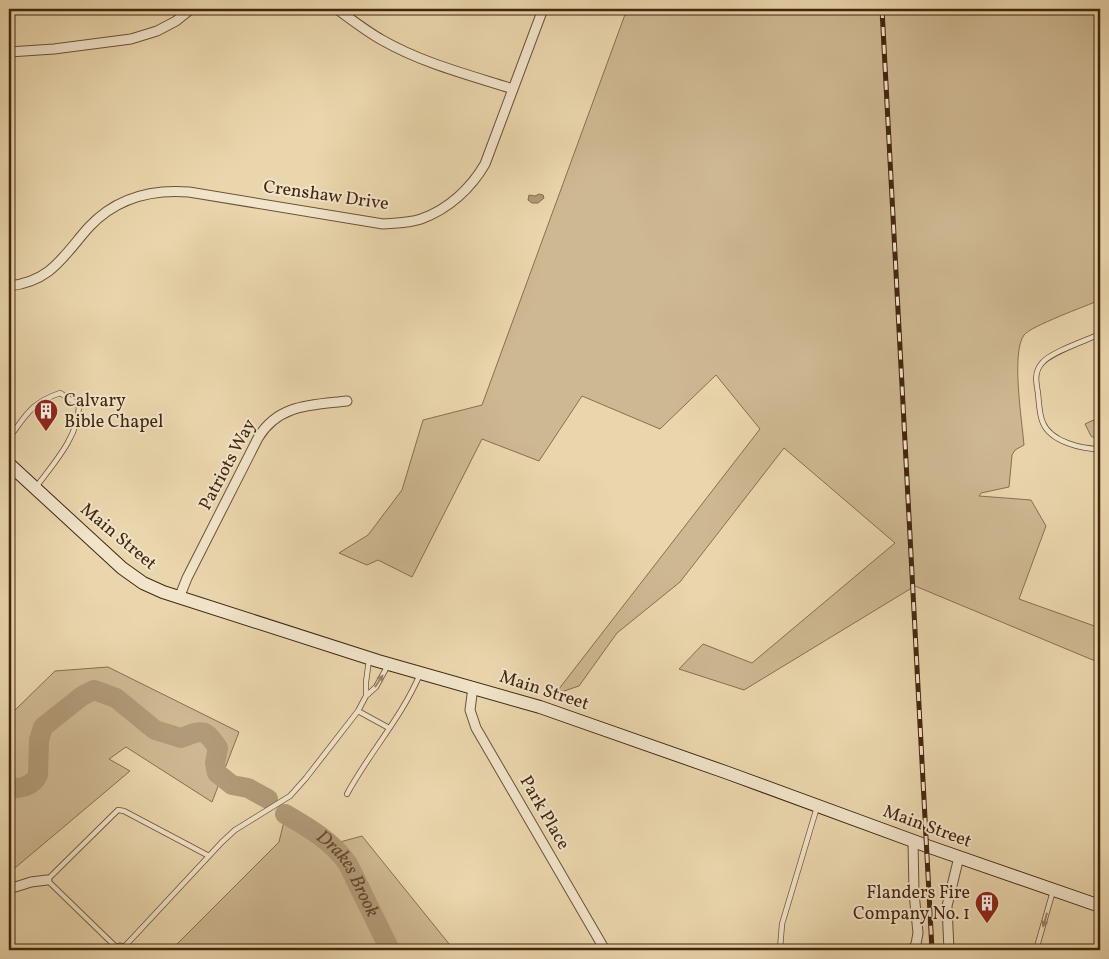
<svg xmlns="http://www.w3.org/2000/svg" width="1109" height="959" font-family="Vollkorn,serif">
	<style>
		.green { fill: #ceb892; stroke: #886f50 }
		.water { fill: #b19a77; stroke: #856c4d }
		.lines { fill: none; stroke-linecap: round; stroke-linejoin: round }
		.river { stroke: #b19a77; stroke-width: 20 }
		.lane-casing { stroke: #6d5235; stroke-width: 6 }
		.street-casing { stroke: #6d5235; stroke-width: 11 }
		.secondary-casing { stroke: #43260d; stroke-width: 14 }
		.lane { stroke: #f1e4ca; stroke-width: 4.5 }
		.street { stroke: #f1e4ca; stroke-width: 9 }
		.secondary { stroke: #f1e4ca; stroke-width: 12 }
		.rail-casing { stroke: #43260d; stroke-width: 5 }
		.rail { stroke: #f1e4ca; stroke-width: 3; stroke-dasharray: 9; stroke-linecap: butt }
		.oneway { fill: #9a856c }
		.labels { text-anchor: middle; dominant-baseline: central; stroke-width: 4; stroke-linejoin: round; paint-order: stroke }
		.street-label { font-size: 18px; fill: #43260d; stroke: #f1e4ca }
		.poi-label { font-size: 18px; fill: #43260d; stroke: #f1e4ca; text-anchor: start }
		.water-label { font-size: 19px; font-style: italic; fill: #64492d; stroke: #f1e4ca }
	</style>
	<rect width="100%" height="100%" fill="#ead6ad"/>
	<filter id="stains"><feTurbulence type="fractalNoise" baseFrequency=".004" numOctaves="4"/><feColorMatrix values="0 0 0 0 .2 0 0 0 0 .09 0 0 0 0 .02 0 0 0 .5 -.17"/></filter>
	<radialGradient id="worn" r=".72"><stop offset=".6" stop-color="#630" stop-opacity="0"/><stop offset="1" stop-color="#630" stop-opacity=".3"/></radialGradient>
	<path class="green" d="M627 9H1100V300C1086 306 1031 326 1024 335 1011 353 1022 421 1024 445L1015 450 1012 455 1009 487 981 493 979 496 1031 500 1046 526 1019 599 1100 628V663L915 586 744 690 679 669 703 644 752 663 895 543 784 448 680 582 617 633 579 686 555 694 760 429 716 375 660 429 582 396 539 461 482 439 412 577 378 560 367 565 339 553 368 535 402 490 423 420 482 405Z
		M1100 417V441L1091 436 1085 424Z
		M108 667 239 732 212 802 126 747 109 759 130 771 9 873V713L11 714 55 671Z
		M285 817 329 845 362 836 454 950H171L279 842Z"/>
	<path class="water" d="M539 194 543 195 544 198 538 203H532L528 200 529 195 535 196Z"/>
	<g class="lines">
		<g class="river">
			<path d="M9 789C21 788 32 787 38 775L39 740 43 727 82 696 94 690 116 698 155 730 181 738C203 729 205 729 218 748L215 763 217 773 232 785 248 788 268 799"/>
			<path id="s1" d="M285 814C309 828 332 841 348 864L390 950"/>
		</g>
		<defs>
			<path id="lane" d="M1100 334C1085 341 1051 352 1042 363 1034 372 1036 382 1038 393 1039 403 1039 414 1043 423 1051 442 1082 449 1100 449
				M9 438C26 415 31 403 60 393L79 405C79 436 54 463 36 487
				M366 696V682L369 660
				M358 711 389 728
				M347 794C369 753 402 717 420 674
				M209 856 124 811 118 810 47 880 114 945C118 949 122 948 126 945L222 842 235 830 290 796 306 778 358 711 366 696 376 687 388 665
				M780 949 782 924 817 807
				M1036 950 1053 891"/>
			<path id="street" d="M337 9C352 20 366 31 382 40 422 63 469 75 513 89
				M9 52 54 49 131 39 157 31 176 21 191 9
				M9 286C52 281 63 256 89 227 116 198 151 189 189 192L383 224C396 223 409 223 421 219 449 209 471 188 485 164L543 9
				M179 598 187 578 258 438C278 404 312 405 347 401
				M473 687 470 710 476 728 605 950
				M9 889 31 882 47 880
				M120 948 121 950
				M780 949 786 950
				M912 950 916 944 918 933 914 893 913 841
				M949 950 947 906 959 857"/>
			<path id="secondary" d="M9 464 122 568 143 583 163 592 378 661 540 707 728 773 927 846 1100 906"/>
		</defs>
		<use href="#lane" class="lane-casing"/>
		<use href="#street" class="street-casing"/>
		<use href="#secondary" class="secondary-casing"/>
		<use href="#lane" class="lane"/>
		<use href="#street" class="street"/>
		<use href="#secondary" class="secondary"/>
		<defs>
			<path id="rail" d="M882 9 932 950"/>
		</defs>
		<use href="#rail" class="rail-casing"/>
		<use href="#rail" class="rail"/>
	</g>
	<defs><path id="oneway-solid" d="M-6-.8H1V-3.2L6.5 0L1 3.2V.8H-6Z" transform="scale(1.25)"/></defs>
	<g class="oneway">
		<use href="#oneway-solid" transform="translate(379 681) rotate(-57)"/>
		<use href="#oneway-solid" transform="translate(1045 920) rotate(106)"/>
	</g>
	<defs>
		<symbol id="building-pin" viewBox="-11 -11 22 30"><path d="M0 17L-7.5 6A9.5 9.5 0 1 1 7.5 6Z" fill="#8f2418" stroke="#f1e4ca"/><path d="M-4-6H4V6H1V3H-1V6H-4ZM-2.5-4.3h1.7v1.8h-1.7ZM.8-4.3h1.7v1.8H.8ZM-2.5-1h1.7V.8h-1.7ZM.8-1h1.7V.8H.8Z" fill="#fff"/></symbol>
	</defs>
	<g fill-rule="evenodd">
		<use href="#building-pin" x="32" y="397" width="28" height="38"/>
		<use href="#building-pin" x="973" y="889" width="28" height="38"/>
	</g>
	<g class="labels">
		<g class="street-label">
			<text transform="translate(326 196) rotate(8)">Crenshaw Drive</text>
			<text transform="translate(228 465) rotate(-62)">Patriots Way</text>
			<text transform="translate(118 537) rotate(40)">Main Street</text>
			<text transform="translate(544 691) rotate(18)">Main Street</text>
			<text transform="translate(544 813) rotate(60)">Park Place</text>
			<text transform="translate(927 827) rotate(20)">Main Street</text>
		</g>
		<g class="poi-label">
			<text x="64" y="401">Calvary<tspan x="64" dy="21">Bible Chapel</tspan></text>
			<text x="970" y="893" text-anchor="end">Flanders Fire<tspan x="970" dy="21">Company No. 1</tspan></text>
		</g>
		<g class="water-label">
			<text stroke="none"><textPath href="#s1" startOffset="89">Drakes Brook</textPath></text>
		</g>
	</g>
	<rect width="1109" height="959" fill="none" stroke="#ead6ad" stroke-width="30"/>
	<rect x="10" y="10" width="1089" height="939" fill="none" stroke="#43260d" stroke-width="2.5"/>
	<rect x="15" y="15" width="1079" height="929" fill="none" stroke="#43260d"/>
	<rect width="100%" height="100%" filter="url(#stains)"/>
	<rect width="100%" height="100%" fill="url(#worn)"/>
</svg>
